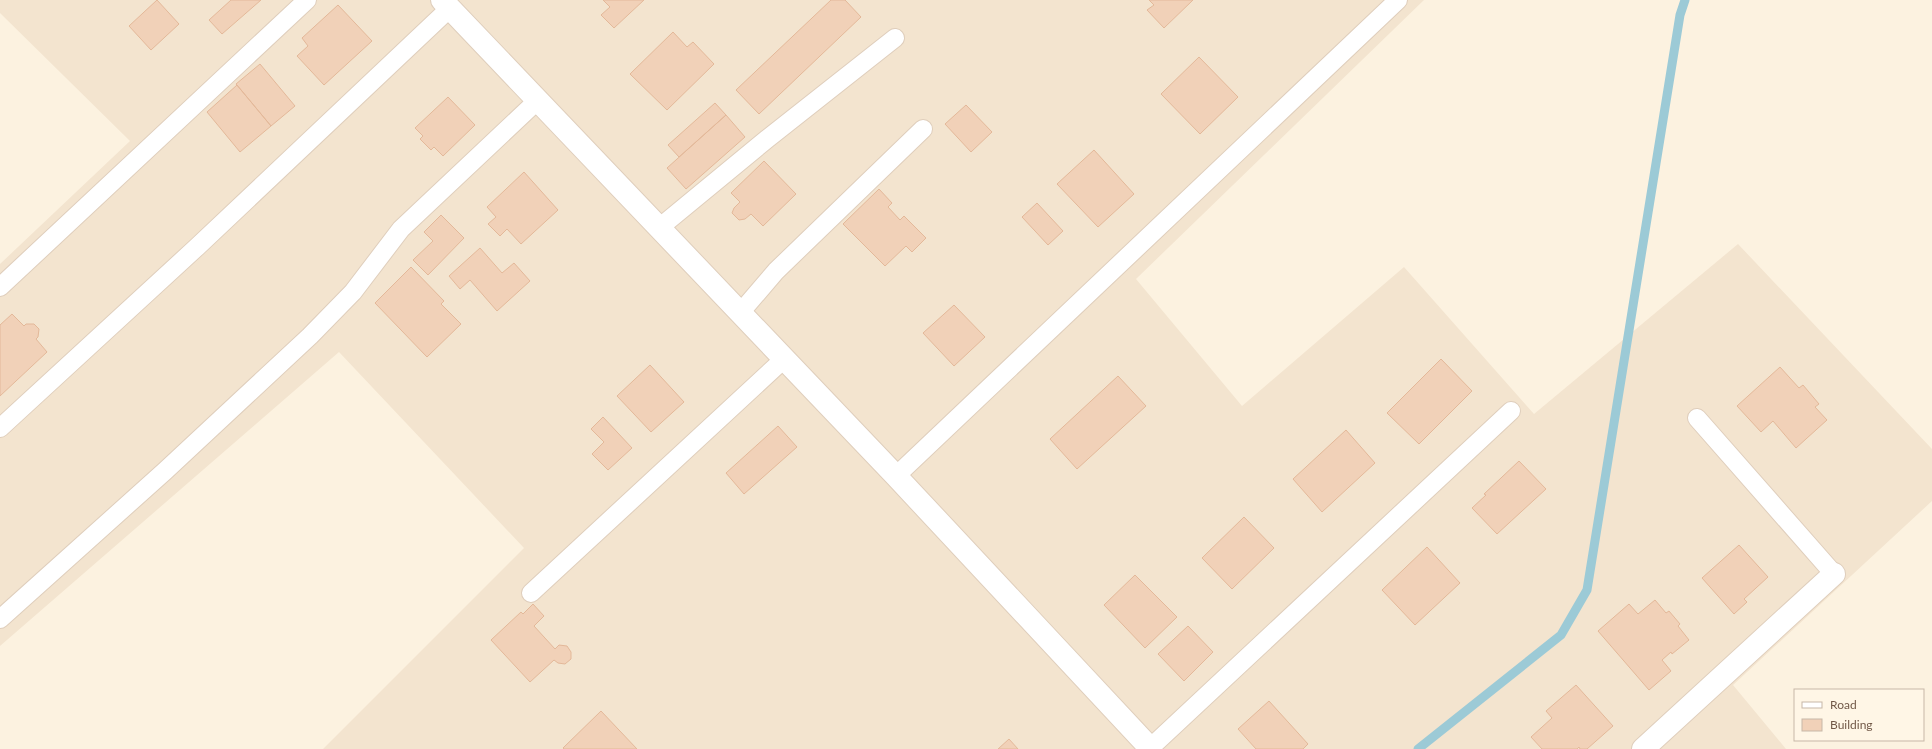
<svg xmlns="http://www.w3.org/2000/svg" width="1932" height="749" font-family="Lato,sans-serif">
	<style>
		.residential { fill: #f3e4cf }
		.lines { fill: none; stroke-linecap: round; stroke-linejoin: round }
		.stream { stroke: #9ccad6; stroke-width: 9 }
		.building { fill: #f1d1b8; stroke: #e3b899 }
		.service-casing { stroke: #dfcebc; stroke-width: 20 }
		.minor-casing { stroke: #dfcebc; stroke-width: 24 }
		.tertiary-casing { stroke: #dfcebc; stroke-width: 24 }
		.service { stroke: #fff; stroke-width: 18 }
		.minor { stroke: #fff; stroke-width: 22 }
		.tertiary { stroke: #fff; stroke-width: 22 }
	</style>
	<rect width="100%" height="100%" fill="#fcf2e0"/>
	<path class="residential" d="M0 0H1424L1136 279 1242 406 1404 267 1534 414 1738 244 1932 449V501L1733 685 1786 749H323L524 548 339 352 0 646V264L130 141 0 13Z"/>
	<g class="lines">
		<path class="stream" d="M1418 749 1561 635 1587 590 1680 15 1685 0"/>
	</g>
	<path class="building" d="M157 0 179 24 151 50 129 26Z
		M231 0H261L222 34 209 20Z
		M603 0H644L614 28 601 15 610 7Z
		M831 0H845L861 17 759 114 736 90Z
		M1149 0H1193L1164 28 1147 10 1154 5Z
		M338 5 372 41 324 85 297 56 308 46 302 38Z
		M673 32 687 47 693 42 714 64 667 110 630 74Z
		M1199 57 1238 97 1200 134 1161 94Z
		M260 64 295 106 271 126 236 84Z
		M237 85 271 126 240 152 207 112Z
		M448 97 475 125 443 156 434 147 431 150 420 139 423 136 415 128Z
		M715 103 726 115 679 157 668 145Z
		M966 105 992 132 971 152 945 124Z
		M726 115 745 137 686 189 667 168Z
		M1094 150 1134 194 1098 227 1057 184Z
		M764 161 796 194 763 226 751 214 745 219 739 220 732 213 734 208 740 202 731 193Z
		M524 172 558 210 521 244 507 229 500 236 488 224 496 217 487 207Z
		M879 189 892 203 888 207 900 220 904 216 926 238 912 252 906 246 885 266 843 224Z
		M1037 203 1063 231 1048 245 1022 217Z
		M441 215 464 238 428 275 413 260 433 241 424 232Z
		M480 248 502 273 514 263 530 281 497 311 470 280 460 289 449 276Z
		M411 267 444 301 441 304 461 324 427 357 375 303Z
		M954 305 985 337 954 366 923 333Z
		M12 314 24 326 26 324H34L39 329 38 337 36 339 47 352 0 396V325Z
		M1441 359 1472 391 1419 444 1387 413Z
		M650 365 684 402 651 432 617 396Z
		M1780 367 1799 388 1803 385 1819 404 1815 407 1827 420 1796 448 1773 421 1761 432 1737 406Z
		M1118 376 1146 406 1077 469 1050 439Z
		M603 417 632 448 608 470 592 454 604 442 591 429Z
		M778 426 797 447 744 494 726 473Z
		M1346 430 1375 463 1322 512 1293 479Z
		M1519 461 1546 489 1497 534 1472 508 1486 495 1484 494Z
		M1244 517 1274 548 1232 589 1202 558Z
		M1739 545 1768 577 1744 599 1747 602 1734 614 1702 578Z
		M1427 547 1460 583 1415 625 1382 590Z
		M1135 575 1177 617 1145 648 1104 605Z
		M1655 600 1666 613 1669 611 1680 624 1678 626 1689 640 1672 654 1671 652 1662 660 1671 671 1649 690 1598 631 1629 604 1638 614Z
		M533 604 544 616 534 626 555 649 559 645 567 646 571 652V659L565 664 558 663 554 660 530 682 491 640 521 612 523 614Z
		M1188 626 1213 652 1184 681 1158 654Z
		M1576 685 1613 726 1587 749H1580L1579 747 1577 749H1542L1531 737 1552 718 1546 711Z
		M1269 701 1308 744 1303 749H1256L1238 729Z
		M601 711 637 749H564L563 748Z
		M1009 739 1018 749H998Z"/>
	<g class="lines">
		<defs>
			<path id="service" d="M659 228 767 139 895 38
				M0 287 307 0
				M740 313 776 271 923 129
				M1697 418 1834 574
				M0 428 197 247 450 8
				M896 476 1398 0
				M531 593 784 359
				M0 619 165 471 310 336 353 292 401 229 538 100
				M1150 748 1511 411"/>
			<path id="minor" d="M1643 749 1834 574"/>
			<path id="tertiary" d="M442 0 896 476 1151 749"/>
		</defs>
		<use href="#service" class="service-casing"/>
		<use href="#minor" class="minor-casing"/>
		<use href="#tertiary" class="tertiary-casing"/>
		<use href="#service" class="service"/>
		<use href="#minor" class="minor"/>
		<use href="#tertiary" class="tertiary"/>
	</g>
	<rect x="1794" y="689" width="130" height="52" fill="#fff6e6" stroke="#c7b7a7"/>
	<rect x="1802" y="702" width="20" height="6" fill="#ffffff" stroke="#c7b7a7"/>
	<text x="1830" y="709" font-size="12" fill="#725948">Road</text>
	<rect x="1802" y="719" width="20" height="12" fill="#f1d1b8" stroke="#c7b7a7"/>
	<text x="1830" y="729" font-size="12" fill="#725948">Building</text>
</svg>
